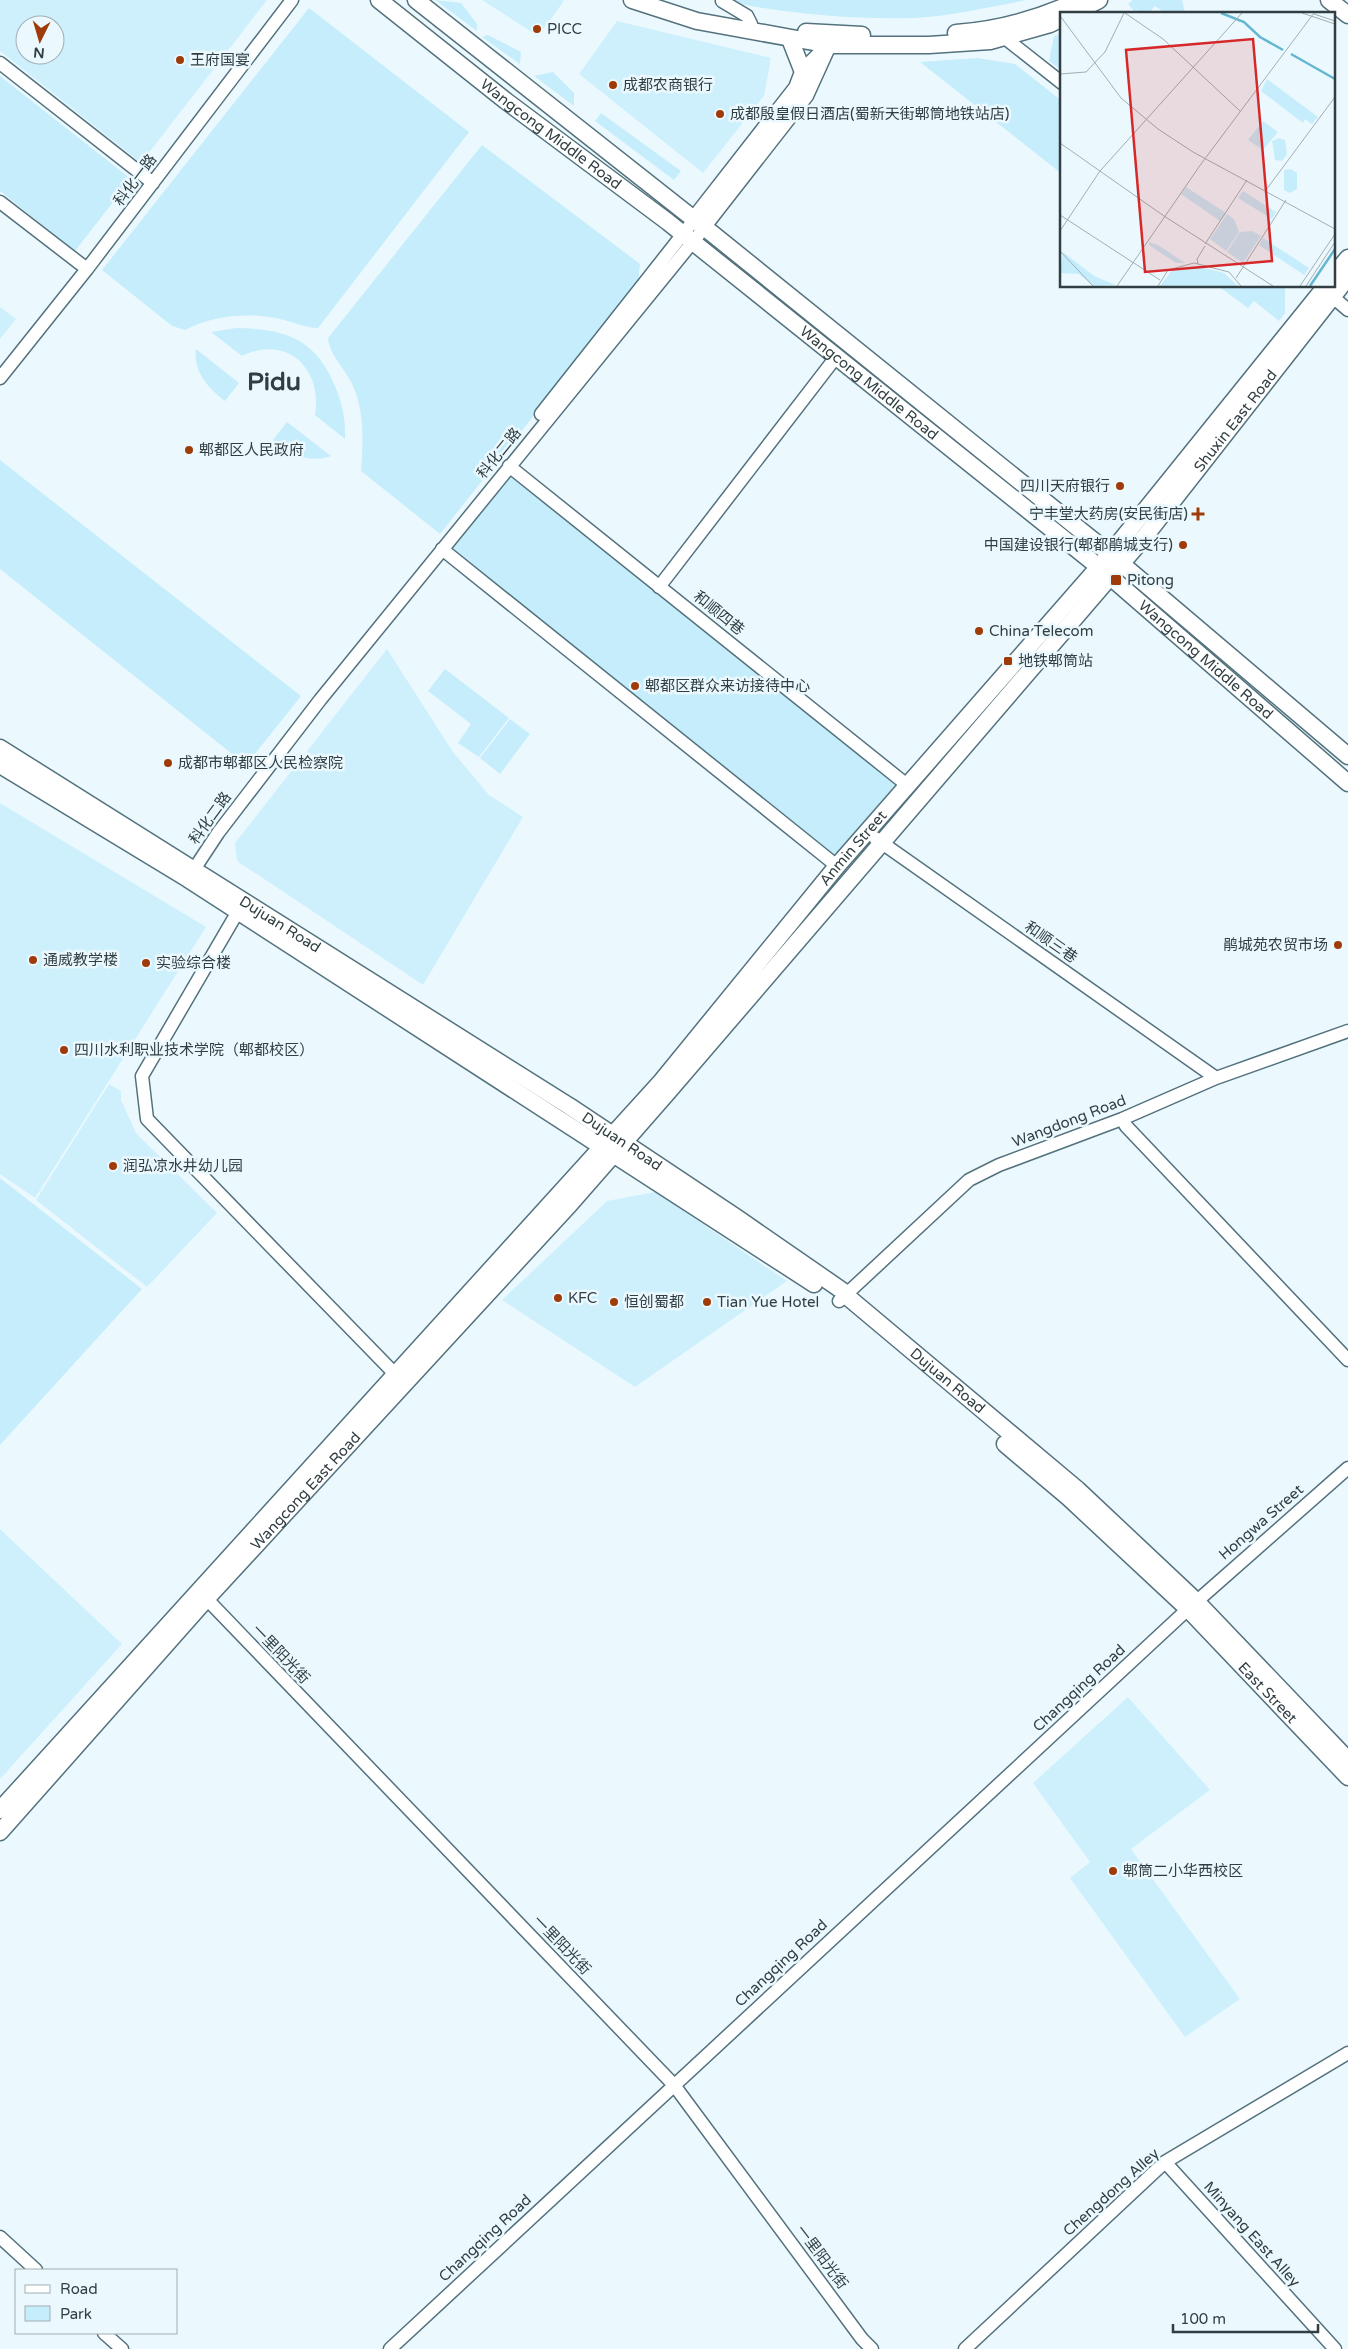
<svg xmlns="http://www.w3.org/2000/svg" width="1348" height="2349" font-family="'Varela Round','Noto Sans SC',sans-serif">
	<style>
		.built { fill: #cef0fd; fill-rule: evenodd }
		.green { fill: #c6edfb }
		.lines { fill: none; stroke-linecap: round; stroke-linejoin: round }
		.minor-casing { stroke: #53727d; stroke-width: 15 }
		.major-casing { stroke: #53727d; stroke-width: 19 }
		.minor { stroke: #fff; stroke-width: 12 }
		.major { stroke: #fff; stroke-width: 16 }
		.poi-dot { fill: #9f3b09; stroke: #ebf9fe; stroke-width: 2 }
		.labels { text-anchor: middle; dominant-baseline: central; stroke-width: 5; stroke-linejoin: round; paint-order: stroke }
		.poi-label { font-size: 15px; fill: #313f43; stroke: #ebf9fe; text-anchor: start }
		.street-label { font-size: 15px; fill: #313f43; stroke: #ebf9fe }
		.town-label { font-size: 25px; font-weight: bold; fill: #313f43; stroke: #ebf9fe }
		.inset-river { fill: none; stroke: #65b7d1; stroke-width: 2.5 }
		.inset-road { fill: none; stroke: #a1afb3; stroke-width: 1 }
		.view { fill: #d62828; fill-opacity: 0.15; stroke: #d62828; stroke-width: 2.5 }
		.inset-edge { fill: none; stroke: #313f43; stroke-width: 2.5 }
	</style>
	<rect width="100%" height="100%" fill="#ebf9fe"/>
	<path class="built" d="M0 0H267L141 163 0 51ZM25 25H55V55H25Z
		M482 0H562L564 1 538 36Z
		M617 21 771 58 764 96 703 173 579 74Z
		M0 307 16 319 0 339Z
		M387 649 453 752 489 795 523 817 423 985 237 861 235 843Z
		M0 803 206 927 35 1198 0 1174Z
		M109 1084 121 1091V1100L136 1133 217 1213 147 1287 36 1200Z
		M655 1192 787 1281 635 1387 502 1300 607 1201Z
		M0 1529 122 1644 0 1779Z
		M1128 1697 1210 1790 1131 1849 1240 1999 1185 2037 1070 1878 1090 1862 1033 1783Z"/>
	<path class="green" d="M435 0 461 3 477 24V31Z
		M719 0H1027C990 7 952 16 914 18 849 20 782 13 719 0Z
		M1133 0H1182L1185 12 1166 14 1155 6 1148 14H1138L1135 12 1138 9 1134 11 1128 4Z
		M309 8 469 132 318 328C306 328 296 323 284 320 251 312 216 314 185 330L172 326 102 270Z
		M1062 33V70L1049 61 1054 36Z
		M488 35 521 52 520 64 482 37Z
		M978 58 1015 64 1062 101V174L920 62Z
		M553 72 574 93V106L534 76Z
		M0 76 131 179 75 251 0 191Z
		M601 113 681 171 674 180 595 121Z
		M482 145 640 264 638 284 440 534 361 471C363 442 365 414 353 386 346 369 330 357 328 338Z
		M1218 286H1285V313L1279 321 1254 301 1248 308Z
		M236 328C284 329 315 338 335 386 342 403 346 420 345 439L315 415C323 369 287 334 242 356L211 332Z
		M196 349 239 383 225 401C208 388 193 372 196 349Z
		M287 422 331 456C309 464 290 454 273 440Z
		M0 460 301 696 246 765 0 569Z
		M511 471 901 783 837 860 449 549Z
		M445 669 509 718 479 757 458 743 471 724 428 691Z
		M510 719 530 734 500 774 480 758Z
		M0 1178 142 1289 0 1445Z"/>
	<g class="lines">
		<defs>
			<path id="minor" d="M722 1 747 16 751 24
				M1005 38 1062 83
				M0 63 153 183
				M0 202 87 269
				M1327 292 1348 310
				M0 378 87 269 292 0
				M541 414 694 220
				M509 466 907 785
				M442 549 837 866
				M659 587 836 357
				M875 838 1216 1078
				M189 877 218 833 320 700 704 228 807 96 827 52
				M237 913 142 1076 147 1119 395 1374
				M1122 1119 1126 1126 1348 1360
				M839 1301 969 1180 999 1165 1122 1119 1216 1078 1348 1031
				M201 1593 674 2085 862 2339 872 2349
				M1165 2162 1335 2349
				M0 2237 36 2270
				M104 2333 122 2349
				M390 2349 1188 1609 1348 1468
				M965 2349 1165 2162 1348 2053"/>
			<g id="major">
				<path id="s1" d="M379 0 506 101 668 222 1099 567 1348 783"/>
				<path d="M416 0 714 235 1110 554 1348 756"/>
				<path d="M632 0 697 21 830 45H929L990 41 1050 24 1062 18"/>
				<path d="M1329 0 1348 15"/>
				<path d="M1071 14 1099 0"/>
				<path d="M806 32 862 35"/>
				<path d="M956 33C998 30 1041 18 1079 0"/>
				<path d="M803 72 830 45 838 43"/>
				<path d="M694 220 797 88 803 72 790 39"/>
				<path d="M1334 275 1348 258"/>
				<path id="s2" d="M0 748 569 1106 737 1218 847 1294 849 1298 1078 1490 1196 1601 1348 1760"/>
				<path d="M0 765 188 879 814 1284"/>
				<path id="s3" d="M1005 1444 1069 1498 1188 1609 1348 1777"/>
				<path id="s4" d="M0 1810 660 1083 837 866 1110 554 1326 286"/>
				<path id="s5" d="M0 1832 209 1596 570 1204 668 1092 1146 535 1348 277"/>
			</g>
		</defs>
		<use href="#minor" class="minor-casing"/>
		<use href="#major" class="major-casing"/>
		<use href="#minor" class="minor"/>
		<use href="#major" class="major"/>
	</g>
	<g class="poi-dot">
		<circle cx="537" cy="29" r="5"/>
		<circle cx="180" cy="60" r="5"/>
		<circle cx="613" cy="85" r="5"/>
		<circle cx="720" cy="114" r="5"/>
		<circle cx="189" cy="450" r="5"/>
		<circle cx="1120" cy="486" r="5"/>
		<path d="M1195.5 506.5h5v5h5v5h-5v5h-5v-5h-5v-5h5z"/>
		<circle cx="1183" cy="545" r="5"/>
		<rect x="1110" y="574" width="12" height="12" rx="2.5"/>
		<circle cx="979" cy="631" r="5"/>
		<rect x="1003" y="656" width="10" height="10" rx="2.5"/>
		<circle cx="635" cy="686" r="5"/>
		<circle cx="168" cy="763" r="5"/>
		<circle cx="1338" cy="945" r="5"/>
		<circle cx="33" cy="960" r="5"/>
		<circle cx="146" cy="963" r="5"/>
		<circle cx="64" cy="1050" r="5"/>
		<circle cx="113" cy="1166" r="5"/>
		<circle cx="558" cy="1298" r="5"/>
		<circle cx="614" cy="1302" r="5"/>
		<circle cx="707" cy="1302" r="5"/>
		<circle cx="1113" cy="1871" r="5"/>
	</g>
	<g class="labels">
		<g class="poi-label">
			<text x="547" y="29">PICC</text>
			<text x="190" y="60">王府国宴</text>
			<text x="623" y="85">成都农商银行</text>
			<text x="730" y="114">成都殷皇假日酒店(蜀新天街郫筒地铁站店)</text>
			<text x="199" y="450">郫都区人民政府</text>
			<text x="1110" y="486" text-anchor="end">四川天府银行</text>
			<text x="1188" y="514" text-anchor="end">宁丰堂大药房(安民街店)</text>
			<text x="1173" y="545" text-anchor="end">中国建设银行(郫都鹃城支行)</text>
			<text x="1127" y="580">Pitong</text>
			<text x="989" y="631">China Telecom</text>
			<text x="1018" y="661">地铁郫筒站</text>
			<text x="645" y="686">郫都区群众来访接待中心</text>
			<text x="178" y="763">成都市郫都区人民检察院</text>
			<text x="1328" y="945" text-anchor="end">鹃城苑农贸市场</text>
			<text x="43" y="960">通威教学楼</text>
			<text x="156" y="963">实验综合楼</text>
			<text x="74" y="1050">四川水利职业技术学院（郫都校区）</text>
			<text x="123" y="1166">润弘凉水井幼儿园</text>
			<text x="568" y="1298">KFC</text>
			<text x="624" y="1302">恒创蜀都</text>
			<text x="717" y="1302">Tian Yue Hotel</text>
			<text x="1123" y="1871">郫筒二小华西校区</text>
		</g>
		<g class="street-label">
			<text stroke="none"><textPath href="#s1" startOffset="218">Wangcong Middle Road</textPath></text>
			<text transform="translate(135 180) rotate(-53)">科化一路</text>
			<text stroke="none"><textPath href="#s1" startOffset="622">Wangcong Middle Road</textPath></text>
			<text stroke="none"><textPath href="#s5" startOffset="1876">Shuxin East Road</textPath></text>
			<text transform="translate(499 453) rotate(-51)">科化二路</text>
			<text transform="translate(719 613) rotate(39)">和顺四巷</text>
			<text stroke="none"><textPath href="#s1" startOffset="1058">Wangcong Middle Road</textPath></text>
			<text transform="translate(210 818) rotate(-54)">科化二路</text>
			<text stroke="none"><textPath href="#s4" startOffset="1286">Anmin Street</textPath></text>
			<text stroke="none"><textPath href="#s2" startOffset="331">Dujuan Road</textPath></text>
			<text transform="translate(1051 942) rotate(35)">和顺三巷</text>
			<text transform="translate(1069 1121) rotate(-21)">Wangdong Road</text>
			<text stroke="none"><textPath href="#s2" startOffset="736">Dujuan Road</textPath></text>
			<text stroke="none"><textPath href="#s2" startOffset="1141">Dujuan Road</textPath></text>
			<text stroke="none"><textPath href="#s5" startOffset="458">Wangcong East Road</textPath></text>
			<text transform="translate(1261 1522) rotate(-41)">Hongwa Street</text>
			<text transform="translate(281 1654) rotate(46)">一里阳光街</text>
			<text transform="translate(1079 1688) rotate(-43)">Changqing Road</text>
			<text stroke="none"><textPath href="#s3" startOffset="362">East Street</textPath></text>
			<text transform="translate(562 1945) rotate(46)">一里阳光街</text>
			<text transform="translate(781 1963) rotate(-43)">Changqing Road</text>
			<text transform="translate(1111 2192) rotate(-42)">Chengdong Alley</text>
			<text transform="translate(1252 2234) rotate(48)">Minyang East Alley</text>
			<text transform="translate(485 2238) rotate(-43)">Changqing Road</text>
			<text transform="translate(822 2257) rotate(53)">一里阳光街</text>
		</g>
		<g class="town-label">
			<text x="274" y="382">Pidu</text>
		</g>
	</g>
	<g transform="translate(1060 12)">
		<rect width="275" height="275" fill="#ebf9fe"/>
		<path d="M207 67 258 105 252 112 245 107 243 111 201 79ZM203 109 218 120 203 138 188 128ZM219 126 225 128 227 142 222 149 215 148 214 141 212 129ZM231 157 237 161V177L230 181 224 178V158ZM126 175 166 201 160 209 121 182ZM183 179 216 200 212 207 178 186ZM167 202 174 207 179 220 166 239 150 227ZM192 219 201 224 183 251 167 240 180 220ZM203 226 249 256 244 263 199 233ZM89 230 98 233 125 251H116L89 233ZM3 240 34 264 56 273 34 274 19 262 0 261ZM137 254 164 261 178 274H100L112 258Z" fill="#c6edfb"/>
		<path class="inset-river" d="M161 1 184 10 200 25 223 38M231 42 275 67M250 274 275 237"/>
		<path class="inset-road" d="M65 1 103 27 180 99M242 1 275 12M254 2 275 9M1 5 61 86 98 117 133 140 275 217M0 62 26 60 45 40 64 1M0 131 104 204 213 274M40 159 182 1M206 178 275 85M0 203 100 268M0 219 40 159M145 232 187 168M0 239 33 274M138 252 137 247 145 234M176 266 226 188M57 274 141 152 254 1M98 274 108 258 134 251 169 260 181 274M240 274 275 222M246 274 275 230"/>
		<path class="view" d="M193 27 212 249 85 260 66 38Z"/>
		<rect width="275" height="275" class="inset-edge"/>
	</g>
	<rect x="15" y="2269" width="162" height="65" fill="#ebf9fe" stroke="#a1afb3"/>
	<rect x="25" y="2285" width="25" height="8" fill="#ffffff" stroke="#a1afb3"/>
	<text x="60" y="2294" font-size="15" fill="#313f43">Road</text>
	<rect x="25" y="2306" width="25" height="15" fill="#c6edfb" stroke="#a1afb3"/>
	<text x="60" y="2319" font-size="15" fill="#313f43">Park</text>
	<g transform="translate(40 40) rotate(185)"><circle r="24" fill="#ebf9fe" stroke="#a1afb3"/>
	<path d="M0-4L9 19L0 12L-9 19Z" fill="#9f3b09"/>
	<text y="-8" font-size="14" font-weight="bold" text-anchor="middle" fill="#313f43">N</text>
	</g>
	<path d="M1173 2324v8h145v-8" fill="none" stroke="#313f43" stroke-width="2.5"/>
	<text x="1180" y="2324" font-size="15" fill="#313f43" stroke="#ebf9fe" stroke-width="4" paint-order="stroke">100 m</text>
</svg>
